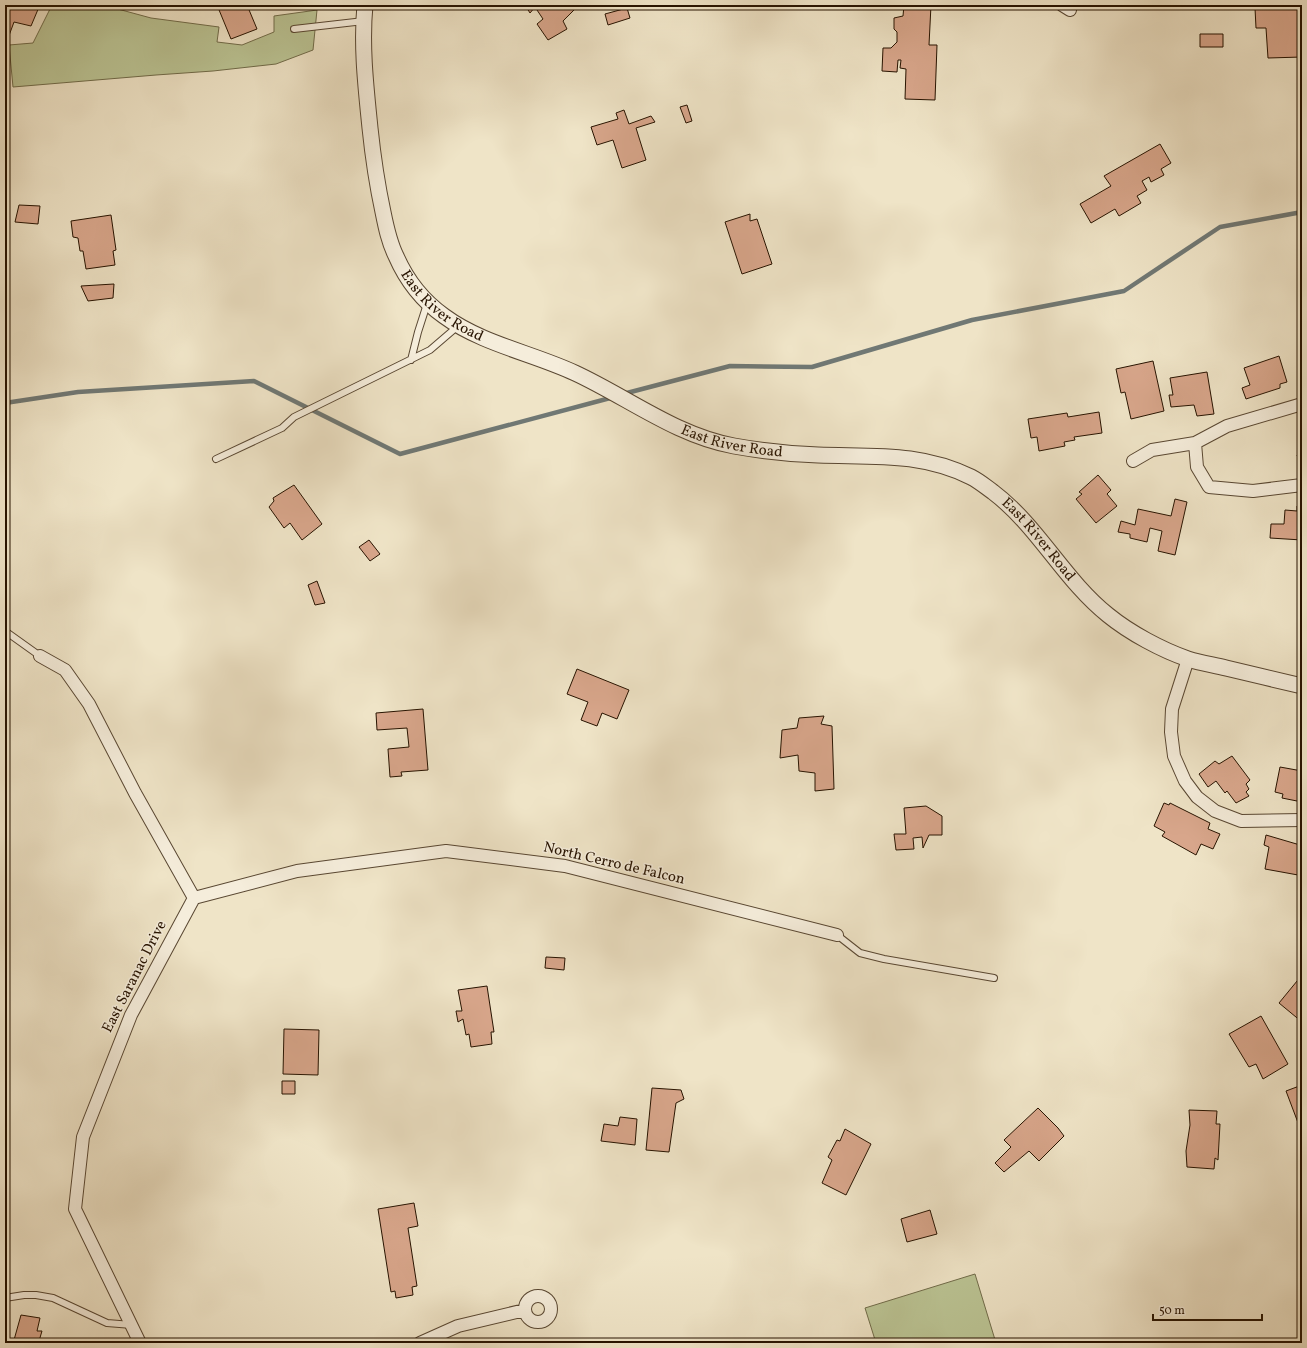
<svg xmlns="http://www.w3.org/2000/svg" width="1307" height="1348" font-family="Vollkorn,serif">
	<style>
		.green { fill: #bbc494; stroke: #716c4a }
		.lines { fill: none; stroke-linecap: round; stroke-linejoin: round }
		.stream { stroke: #707874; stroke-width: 4.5 }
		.building { fill: #d8a68b; stroke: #271300 }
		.service-casing { stroke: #594732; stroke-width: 8 }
		.minor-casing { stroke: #594732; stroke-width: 14 }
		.tertiary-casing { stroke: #594732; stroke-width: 17 }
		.service { stroke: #f5eddb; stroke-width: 6 }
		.minor { stroke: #f5eddb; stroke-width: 12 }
		.tertiary { stroke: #f5eddb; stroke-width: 15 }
		.labels { text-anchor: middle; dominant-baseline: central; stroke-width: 3; stroke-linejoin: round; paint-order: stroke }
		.street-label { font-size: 15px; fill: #271300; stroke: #f5eddb }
	</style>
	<rect width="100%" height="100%" fill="#efe4c7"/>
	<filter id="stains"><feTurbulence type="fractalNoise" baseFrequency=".005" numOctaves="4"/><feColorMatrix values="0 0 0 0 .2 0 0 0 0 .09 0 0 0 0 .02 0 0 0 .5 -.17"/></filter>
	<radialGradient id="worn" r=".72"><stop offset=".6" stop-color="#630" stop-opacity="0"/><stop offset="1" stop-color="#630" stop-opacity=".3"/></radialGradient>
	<path class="green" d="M52 5H103L151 18 219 27 217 42 242 45 274 32V16L317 10 313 50 276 64 213 71 156 75 13 87 9 45 33 43Z
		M975 1274 996 1343H876L865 1308Z"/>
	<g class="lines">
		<path class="stream" d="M623 394 730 366 812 367 972 320 1124 291 1220 227 1302 212
			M5 403 78 392 254 381 400 454 614 397"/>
	</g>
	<path class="building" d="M5 5H31L39 7 31 26 14 22 7 41 5 40Z
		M217 5H247L257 29 231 39Z
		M525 5H575L577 7 563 21 567 29 548 40 537 24 543 19 535 7 530 13Z
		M904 5H931L929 45H937L935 100 905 99 906 69 900 68 901 60H898L897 72 882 71 883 48H891L897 42V32L894 29V18L903 16Z
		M1302 5V57L1268 58 1266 28H1256L1255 8Z
		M627 8 630 18 608 25 605 14Z
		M1200 34H1223V47H1200Z
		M687 105 692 121 686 123 680 107Z
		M624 110 629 124 651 116 655 122 636 128 646 160 622 168 613 140 597 145 591 127 618 119 616 113Z
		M1160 144 1171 163 1161 169 1164 175 1151 182 1149 177 1142 181 1147 190 1137 196 1141 203 1119 216 1115 209 1091 223 1080 204 1111 186 1104 176Z
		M19 205 40 206 38 224 15 222Z
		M750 214V221L757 219 772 264 742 274 725 222Z
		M111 215 116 250 113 251 115 265 86 269 83 251H80L78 238 73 237 71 221Z
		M114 284 113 298 88 301 81 286Z
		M1279 356 1287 382 1280 384V388L1246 399 1242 388 1250 385 1244 368Z
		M1153 361 1164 411 1131 419 1125 392 1121 393 1116 369Z
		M1207 372 1214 414 1197 416 1194 405 1171 407 1169 395H1173L1170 378Z
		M1099 412 1102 433 1074 437 1075 440 1064 442 1065 446 1039 451 1037 437 1031 438 1028 419 1067 413 1068 417Z
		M1302 452V476H1300L1298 458 1297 455Z
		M1098 475 1111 490 1107 494 1117 506 1096 523 1076 499 1082 494 1079 492Z
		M294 485 322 524 302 540 290 523 284 528 269 507 274 501 273 498Z
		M1175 499 1187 502 1175 555 1158 551 1162 531 1150 528 1147 542 1130 538V534L1118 532 1121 521 1135 525 1138 509 1171 516Z
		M1297 506H1302V540L1270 538 1271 524H1284L1285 510 1297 511Z
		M369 540 380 554 370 561 359 547Z
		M317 581 325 603 315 605 308 585Z
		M577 669 629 690 617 719 602 713 597 726 581 720 588 702 567 694Z
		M423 709 428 770 401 772 402 776 390 777 388 749 409 747 407 728 377 730 376 713Z
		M824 716 821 724 832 726 834 789 815 791V773L799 771 798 755 780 758 782 730 797 728 799 718Z
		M1232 756 1250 780 1246 784 1249 789 1246 792 1249 796 1236 803 1227 791 1225 793 1216 781 1208 787 1199 774 1215 761 1219 764Z
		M1280 767 1302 771V802L1282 798 1283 794 1275 792Z
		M1164 803 1169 805 1170 803 1210 823 1208 829 1220 834 1213 849 1201 844 1196 855 1162 836 1165 832 1154 826Z
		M926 806 942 816V835H929L923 848 922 837 913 838 914 849 896 850 894 834H906L904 808Z
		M1266 835 1300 845 1302 838V872H1298V875L1265 869 1269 847 1264 845Z
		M546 957 565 958 564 970 545 968Z
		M1302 975V1022L1279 1003Z
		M487 986 494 1032H491L492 1044 471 1047 469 1034 466 1035 463 1019 458 1022 456 1011H462L458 990Z
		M1261 1016 1288 1064 1263 1079 1256 1064 1249 1067 1229 1034Z
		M284 1029 319 1030 318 1075 283 1074Z
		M282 1081H295V1094H282Z
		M1302 1085V1127L1300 1128 1286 1091Z
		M652 1088 681 1090 684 1099 676 1103 669 1152 646 1150Z
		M1038 1108 1058 1128 1064 1136 1039 1161 1029 1151 1004 1172 995 1163 1011 1147 1004 1140Z
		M1189 1110 1217 1111 1216 1124H1220L1218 1160 1215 1158 1214 1169 1187 1167 1186 1151 1190 1125Z
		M620 1117 637 1119 635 1145 601 1141 604 1124 618 1126Z
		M845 1129 871 1144 846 1195 822 1183 832 1160 828 1157 837 1140 840 1141Z
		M414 1203 418 1226 408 1228 417 1286 412 1287 413 1295 396 1298 395 1291 391 1292 378 1209Z
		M930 1210 937 1234 907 1242 901 1219Z
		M21 1315 40 1318 37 1331H42L39 1341 41 1343H10L14 1340Z"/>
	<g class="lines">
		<defs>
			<path id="service" d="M294 29 364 21
				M411 360 418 332 427 304
				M216 459 282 428 294 417 430 350 458 326
				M5 631 40 656
				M837 935 860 953 884 959 994 978
				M5 1298 24 1295H36L53 1298 107 1323 132 1325"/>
			<path id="minor" d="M1062 5 1070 10
				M1302 404 1227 426 1195 443 1197 467 1209 487 1253 491 1302 485
				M1133 461 1152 450 1195 443
				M40 656 65 670 89 704 135 793 194 898 131 1015 83 1137 75 1209 140 1343
				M1188 659 1172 709 1171 732 1174 756 1185 781 1197 797 1215 811 1241 821 1302 820
				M194 898 297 871 446 851 565 866 837 935
				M525 1309a13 13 0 1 1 26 0a13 13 0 1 1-26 0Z
				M420 1343 458 1326 525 1310"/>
			<g id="tertiary">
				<path id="s1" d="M365 5C361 46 366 88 370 128 373 157 377 184 383 212 386 227 389 242 396 256 406 279 423 301 444 316 482 344 532 353 575 373 627 397 677 436 734 446 762 451 790 454 818 455 873 457 920 452 971 477 979 481 986 487 993 492 1038 526 1064 580 1108 615 1130 633 1162 650 1188 659 1200 663 1214 665 1226 668 1251 674 1277 680 1302 686"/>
			</g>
		</defs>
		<use href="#service" class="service-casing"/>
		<use href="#minor" class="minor-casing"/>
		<use href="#tertiary" class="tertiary-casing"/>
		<use href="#service" class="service"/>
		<use href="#minor" class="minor"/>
		<use href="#tertiary" class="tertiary"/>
	</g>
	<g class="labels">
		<g class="street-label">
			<text stroke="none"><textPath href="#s1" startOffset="324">East River Road</textPath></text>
			<text stroke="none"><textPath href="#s1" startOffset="648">East River Road</textPath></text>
			<text stroke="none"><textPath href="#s1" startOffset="984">East River Road</textPath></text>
			<text transform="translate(614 864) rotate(13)">North Cerro de Falcon</text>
			<text transform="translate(135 977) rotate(-63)">East Saranac Drive</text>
		</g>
	</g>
	<rect width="1307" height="1348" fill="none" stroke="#efe4c7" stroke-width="20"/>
	<rect x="6" y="6" width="1295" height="1336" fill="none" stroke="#271300" stroke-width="2"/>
	<rect x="10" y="10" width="1287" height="1328" fill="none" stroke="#271300"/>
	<path d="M1153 1314v6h109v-6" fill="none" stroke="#271300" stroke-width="2"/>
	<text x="1159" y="1314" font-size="12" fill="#271300" stroke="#f5eddb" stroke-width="3" paint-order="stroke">50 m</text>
	<rect width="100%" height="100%" filter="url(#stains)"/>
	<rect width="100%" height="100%" fill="url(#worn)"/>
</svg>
